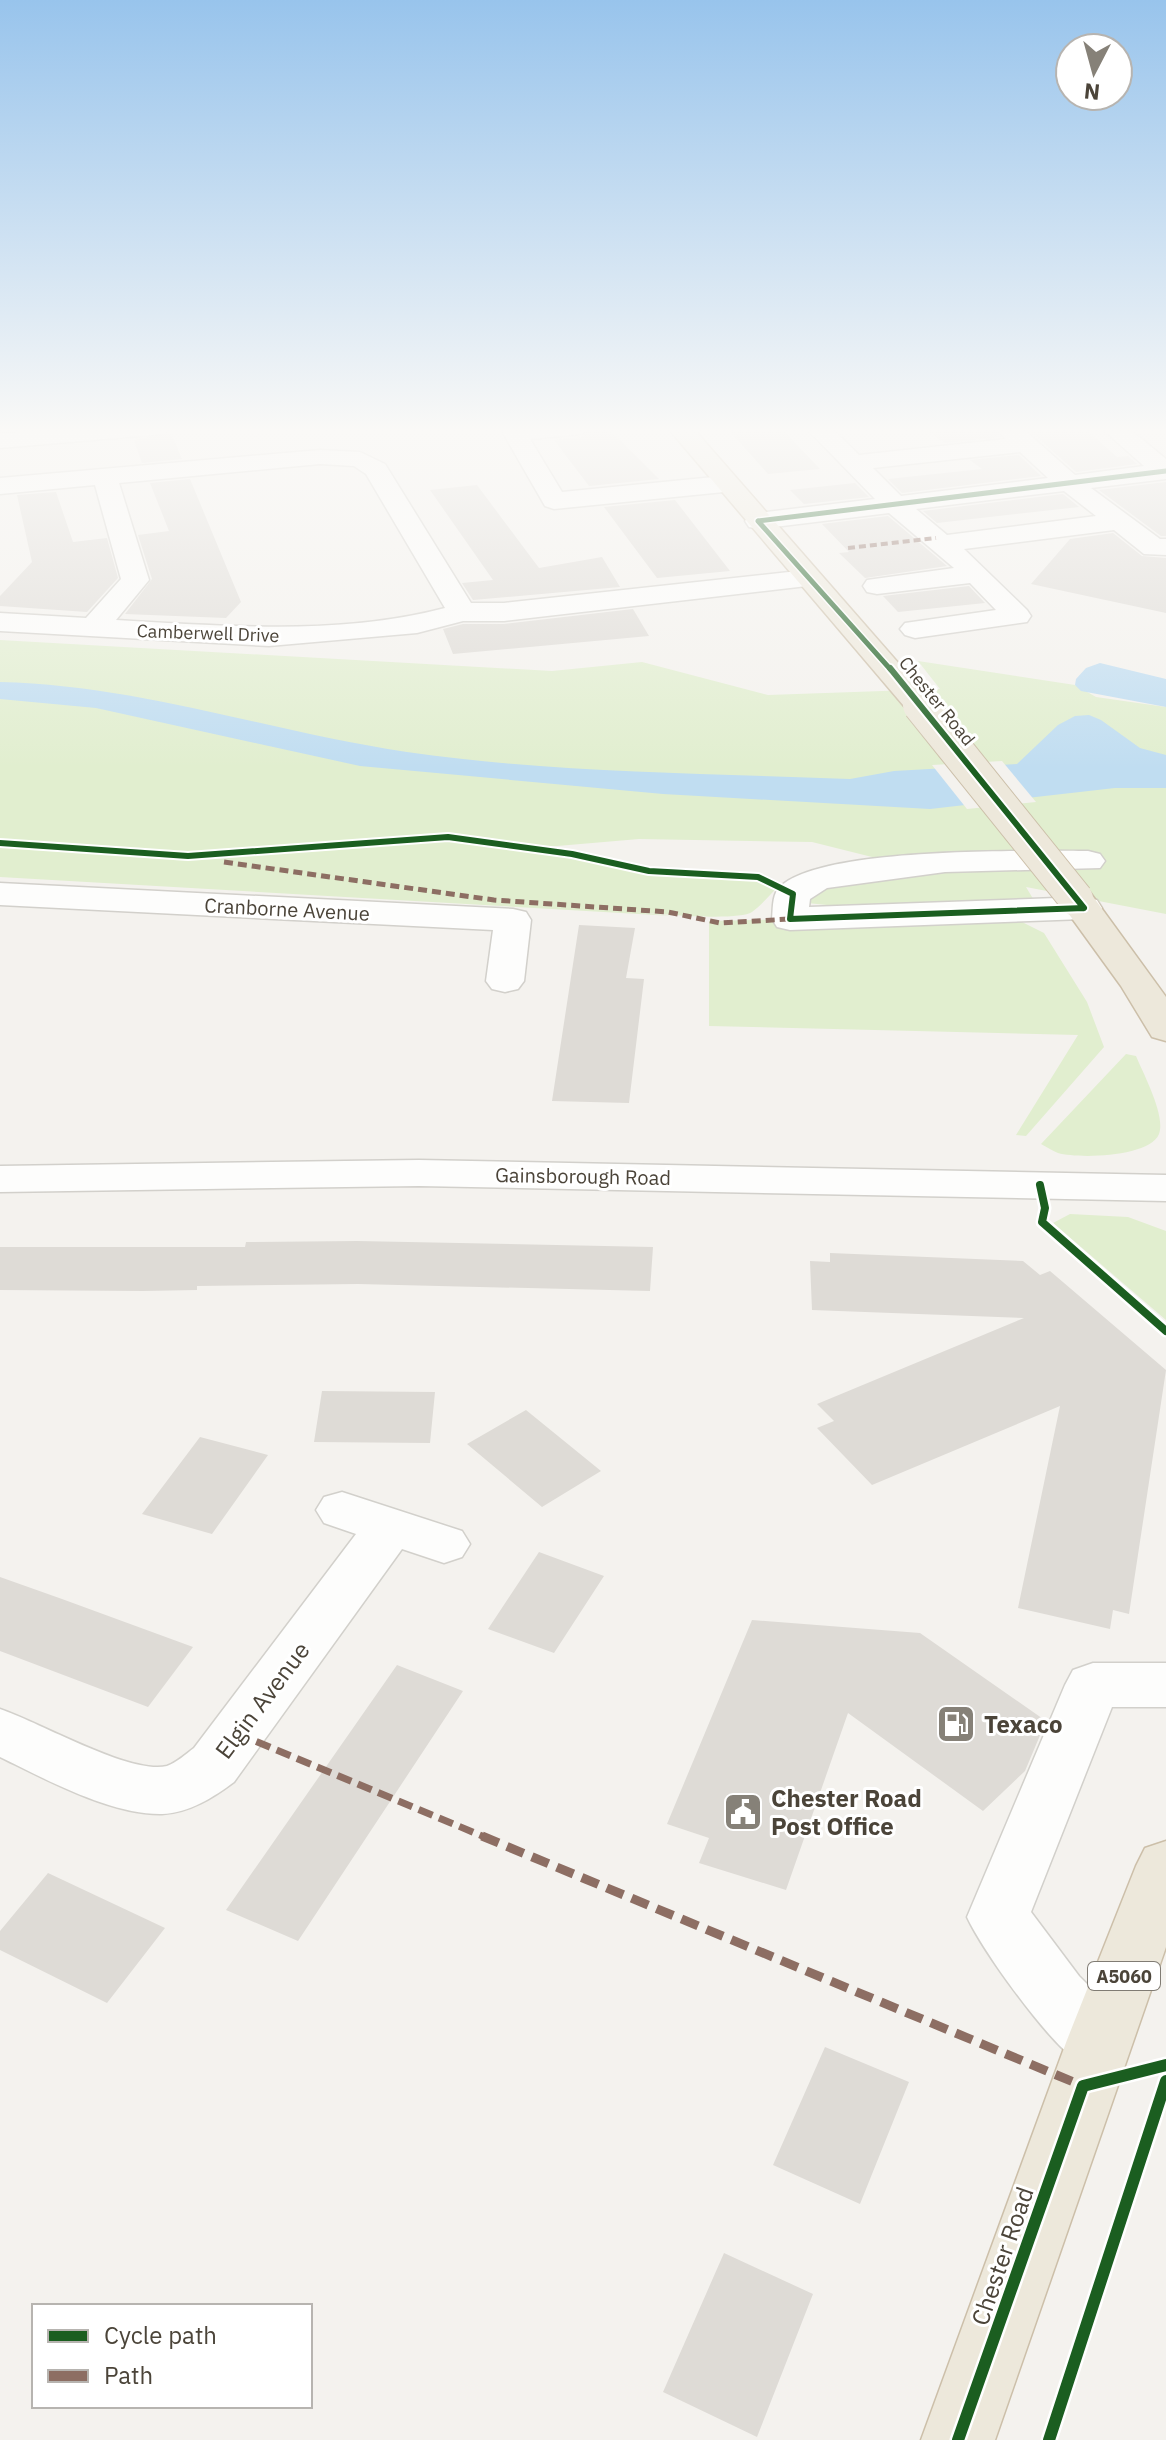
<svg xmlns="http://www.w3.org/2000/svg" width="1166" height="2440" font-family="'IBM Plex Sans',sans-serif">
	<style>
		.green { fill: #e1eecf }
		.water { fill: #c0ddf1 }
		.pier { fill: #f4f2ee }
		.building { fill: #dedbd6 }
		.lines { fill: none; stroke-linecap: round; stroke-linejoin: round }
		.minor-casing { stroke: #d2d0cb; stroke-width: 3 }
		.highway-casing { stroke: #ccbfa9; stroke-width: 3 }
		.minor { fill: #fdfdfc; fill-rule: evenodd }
		.highway { fill: #ede8db; fill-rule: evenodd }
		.highway-bridge-casing { stroke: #ccbfa9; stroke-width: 36; stroke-linecap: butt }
		.highway-bridge { stroke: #ede8db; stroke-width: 34 }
		.quiet-far3 { stroke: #8d6e63; stroke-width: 4; stroke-dasharray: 7 4; stroke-linecap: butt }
		.quiet-far2 { stroke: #8d6e63; stroke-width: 5; stroke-dasharray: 9 5; stroke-linecap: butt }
		.quiet-far1 { stroke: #8d6e63; stroke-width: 7; stroke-dasharray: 15 7; stroke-linecap: butt }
		.quiet { stroke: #8d6e63; stroke-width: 9; stroke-dasharray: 18 9; stroke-linecap: butt }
		.cycleway-far3-casing { stroke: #fff; stroke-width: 8 }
		.cycleway-far2-casing { stroke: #fff; stroke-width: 10 }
		.cycleway-far1-casing { stroke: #fff; stroke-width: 13 }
		.cycleway-casing { stroke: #fff; stroke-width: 17 }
		.cycleway-far3 { stroke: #1b5e20; stroke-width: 5 }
		.cycleway-far2 { stroke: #1b5e20; stroke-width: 6 }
		.cycleway-far1 { stroke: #1b5e20; stroke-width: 8 }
		.cycleway { stroke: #1b5e20; stroke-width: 12 }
		.labels { text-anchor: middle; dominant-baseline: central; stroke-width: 6; stroke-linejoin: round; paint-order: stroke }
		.far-street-label { font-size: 18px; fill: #4b4439; stroke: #fff }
		.shield { fill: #fff; stroke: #817c74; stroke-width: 2 }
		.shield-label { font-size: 18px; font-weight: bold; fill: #4b4439 }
		.street-label { font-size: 20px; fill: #4b4439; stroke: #fff }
		.near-street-label { font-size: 24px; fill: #4b4439; stroke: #fff }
		.near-poi-label { font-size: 24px; font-weight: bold; fill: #4b4439; stroke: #fff; text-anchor: start }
	</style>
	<rect width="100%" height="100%" fill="#f4f2ee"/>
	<path class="green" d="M0 640 552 671 642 662 768 695 940 689 918 661 1075 685 1096 697 1166 707V914L1026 887 1035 902 837 906 807 903 801 895 888 861 812 842 639 839 534 848 649 871 758 877 779 886C770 894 762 905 752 912 731 925 589 907 555 904L673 916 0 877Z
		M790 919H1016L1044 933 1087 1002 1104 1047 1026 1136 1016 1135 1078 1035 709 1026V921Z
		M1126 1054 1136 1056C1143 1073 1166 1116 1159 1134 1150 1157 1079 1159 1058 1153 1053 1151 1047 1147 1041 1144Z
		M1070 1214 1128 1217 1166 1231V1320L1053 1223Z"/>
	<path class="water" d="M1100 663 1166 679V707L1081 691 1075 685 1076 679 1086 668Z
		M0 682C139 685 271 732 407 752 553 773 703 773 850 779L894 771 1017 764 1058 725 1075 716 1089 715 1101 720 1140 748 1166 755V788H1115L930 809 663 794 360 766 96 708 0 699Z"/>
	<path class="pier" d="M1002 761 1036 802 967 809 932 765Z"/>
	<path class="building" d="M607 427 659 479 589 486 554 440 581 437 595 428Z
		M726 427H780L820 469 768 474Z
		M922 427H992L1000 437 945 443Z
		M1026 427H1083L1117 457 1128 456 1137 464 1076 472Z
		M171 433 182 459 142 463 134 440Z
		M1019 455 1041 476 902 493 888 479 982 469 970 460Z
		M190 479 241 602 226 618 125 614 152 579 138 535 169 531 150 483Z
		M1166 482V536H1161L1099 490Z
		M855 483 869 497 804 504 790 490Z
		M477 485 539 568 602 557 620 587 473 600 462 583 493 580 430 490Z
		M56 492 73 542 107 538 118 578 87 612 0 606V596L32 562 17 495Z
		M1063 494 1079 507 937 523 923 511Z
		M675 500 730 571 657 578 604 507Z
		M888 516 947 566 865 578 839 553 849 552 822 524Z
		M1113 533 1142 556 1166 558V613L1031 584 1070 539Z
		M969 586 985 603 898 612 883 596Z
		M633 609 649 636 453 654 443 629 463 624H504Z
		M579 925 635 928 626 978 644 979 629 1103 552 1101Z
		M357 1241 653 1247 650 1291 358 1284 197 1286V1290L143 1291 0 1290V1247H245L246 1242Z
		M830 1253 1023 1261 1040 1275 1050 1271 1166 1370 1129 1614 1113 1610 1110 1629 1018 1608 1060 1406 872 1485 817 1428 834 1421 817 1404 1024 1318 812 1310 810 1261 830 1262Z
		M322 1391 435 1392 430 1443 314 1442Z
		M526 1410 601 1471 542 1507 467 1444Z
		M200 1437 268 1455 212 1534 142 1514Z
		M539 1552 604 1576 554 1653 488 1629Z
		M0 1577 62 1599 193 1647 148 1707 0 1651Z
		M752 1620 920 1633 1046 1721 1025 1771 983 1811 848 1713 786 1890 699 1863 709 1838 667 1824Z
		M397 1665 463 1691 298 1941 226 1910Z
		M48 1873 165 1928 107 2003 0 1950V1931Z
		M825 2047 909 2082 860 2204 773 2165Z
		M724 2253 813 2294 757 2437 663 2392Z"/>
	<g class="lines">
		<defs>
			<path id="minor" d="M79 427H175L163 434 0 448V434Z
				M593 427 581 434 530 439 562 492 724 476 737 484 724 492 554 509 545 506 503 433 510 427Z
				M805 427H831L859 455 1006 439 995 427H1021L1075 475 1144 466 1100 427H1127L1166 459V479L1091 488 1160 539H1166V555L1144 554 1114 530 964 549 1027 610 1031 616 1027 622 915 638 905 635 900 629 905 623 996 610 970 583 877 594 867 592 863 586 867 580 954 568 889 513 758 529 749 527 745 521 749 515 758 513 875 499ZM1020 452 1048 478 901 496 873 468ZM1064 491 1096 516 947 535 916 509Z
				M320 450 360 452 385 464 471 603H504L807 570 817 572 821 578 817 584 807 586 504 621H463L417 633 269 646 0 631V613L86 618 121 579 95 485 0 494V478ZM320 464 354 466 366 474 445 608C339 636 225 626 116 620L149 580 119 483Z
				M1088 851 1100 854 1105 861 1100 868 945 872 827 888 810 899 809 907 1084 897 1097 900 1102 908 1097 916 1084 919 790 930 777 927 772 919C773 910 772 897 778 889 814 846 1029 851 1088 851Z
				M0 883 513 909 526 912 531 920 524 981 518 989 505 992 492 989 486 981 493 930 0 905Z
				M419 1160 1166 1175V1201L419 1186 0 1192V1166Z
				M342 1492 462 1531 470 1544 462 1557 444 1563 402 1549 234 1782C214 1797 189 1813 162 1814 111 1815 45 1779 0 1757V1709C39 1722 130 1775 167 1766 176 1763 186 1754 194 1748L356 1534 324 1523 316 1510 324 1497Z
				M1093 1663H1166V1707H1112L1031 1912 1079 1976 1122 2019 1131 2040 1122 2061 1099 2069C1092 2067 1082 2065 1076 2060 1046 2039 983 1951 967 1917L1065 1685 1073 1670Z"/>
			<path id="highway" d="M667 427H692L935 705 931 712H909Z
				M1076 888 1089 891 1166 997V1041L1152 1037 1121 986 1058 899 1063 891Z
				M1166 1841V1947L995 2440H921L1067 2040 1136 1866 1145 1848Z"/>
		</defs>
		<use href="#minor" class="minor-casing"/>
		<use href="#highway" class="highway-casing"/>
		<use href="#minor" class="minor"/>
		<use href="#highway" class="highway"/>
		<defs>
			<path id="highway-bridge" d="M920 705 1076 899"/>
		</defs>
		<use href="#highway-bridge" class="highway-bridge-casing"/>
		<use href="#highway-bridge" class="highway-bridge"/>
		<path class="quiet-far3" d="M848 548 936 538"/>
		<path class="quiet-far2" d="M224 862 494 900 668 912 720 923 790 919"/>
		<path class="quiet-far1" d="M236 1733 487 1838"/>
		<path class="quiet" d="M482 1836 1083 2086"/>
		<defs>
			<path id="cycleway-far3" d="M758 521 891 670
				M758 521 1166 471"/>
			<path id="cycleway-far2" d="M890 668 1084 908
				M0 843 188 856 448 837 572 854 649 871 758 877 793 894 790 919 1084 908"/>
			<path id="cycleway-far1" d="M1040 1185 1045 1208 1042 1222 1166 1331"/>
			<path id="cycleway" d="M958 2440 1083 2086 1166 2065
				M1049 2440 1166 2081"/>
		</defs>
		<use href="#cycleway-far3" class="cycleway-far3-casing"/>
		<use href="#cycleway-far2" class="cycleway-far2-casing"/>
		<use href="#cycleway-far1" class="cycleway-far1-casing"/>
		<use href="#cycleway" class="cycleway-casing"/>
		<use href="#cycleway-far3" class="cycleway-far3"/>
		<use href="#cycleway-far2" class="cycleway-far2"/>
		<use href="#cycleway-far1" class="cycleway-far1"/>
		<use href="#cycleway" class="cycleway"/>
	</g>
	<linearGradient id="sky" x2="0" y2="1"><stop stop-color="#98c4ec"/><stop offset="0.56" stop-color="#faf9f7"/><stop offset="1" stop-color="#faf9f7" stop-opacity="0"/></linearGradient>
	<rect width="1166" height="769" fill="url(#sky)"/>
	<defs>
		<symbol id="fuel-square" viewBox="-11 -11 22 22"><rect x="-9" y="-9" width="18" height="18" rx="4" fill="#868178" stroke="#fff"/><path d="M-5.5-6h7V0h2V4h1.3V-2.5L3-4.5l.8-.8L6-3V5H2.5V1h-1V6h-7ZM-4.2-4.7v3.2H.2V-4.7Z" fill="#fff"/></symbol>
		<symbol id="civic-square" viewBox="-11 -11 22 22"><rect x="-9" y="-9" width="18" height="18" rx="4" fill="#868178" stroke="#fff"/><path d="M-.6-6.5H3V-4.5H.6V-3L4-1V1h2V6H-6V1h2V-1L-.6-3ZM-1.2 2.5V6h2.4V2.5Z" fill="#fff"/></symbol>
	</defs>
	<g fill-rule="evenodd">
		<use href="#fuel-square" x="934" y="1702" width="44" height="44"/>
		<use href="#civic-square" x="721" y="1790" width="44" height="44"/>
	</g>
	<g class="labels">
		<g class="far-street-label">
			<text transform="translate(208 633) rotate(2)">Camberwell Drive</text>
			<text transform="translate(937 701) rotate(51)">Chester Road</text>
		</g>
		<rect class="shield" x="1088" y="1962" width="72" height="28" rx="6"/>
		<g class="shield-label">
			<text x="1124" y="1976">A5060</text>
		</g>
		<g class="street-label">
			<text transform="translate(287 909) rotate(3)">Cranborne Avenue</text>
			<text transform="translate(583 1176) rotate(1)">Gainsborough Road</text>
		</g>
		<g class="near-street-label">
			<text transform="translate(262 1700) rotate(-53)">Elgin Avenue</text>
			<text transform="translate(1002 2256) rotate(-71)">Chester Road</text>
		</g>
		<g class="near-poi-label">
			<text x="984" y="1724">Texaco</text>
			<text x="771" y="1798">Chester Road<tspan x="771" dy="28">Post Office</tspan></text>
		</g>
	</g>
	<rect x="32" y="2304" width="280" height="104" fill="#ffffff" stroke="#b7b4b0" stroke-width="2"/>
	<rect x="48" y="2330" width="40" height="12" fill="#1b5e20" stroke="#b7b4b0" stroke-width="2"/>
	<text x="104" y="2344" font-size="24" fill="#4b4439">Cycle path</text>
	<rect x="48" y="2370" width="40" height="12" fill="#8d6e63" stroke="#b7b4b0" stroke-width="2"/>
	<text x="104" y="2384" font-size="24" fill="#4b4439">Path</text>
	<g transform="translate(1094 72) rotate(186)"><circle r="38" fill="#ffffff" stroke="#b7b4b0" stroke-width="2"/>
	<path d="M0-6L14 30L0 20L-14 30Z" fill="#868178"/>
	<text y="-12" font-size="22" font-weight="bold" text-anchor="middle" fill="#4b4439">N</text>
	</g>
</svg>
